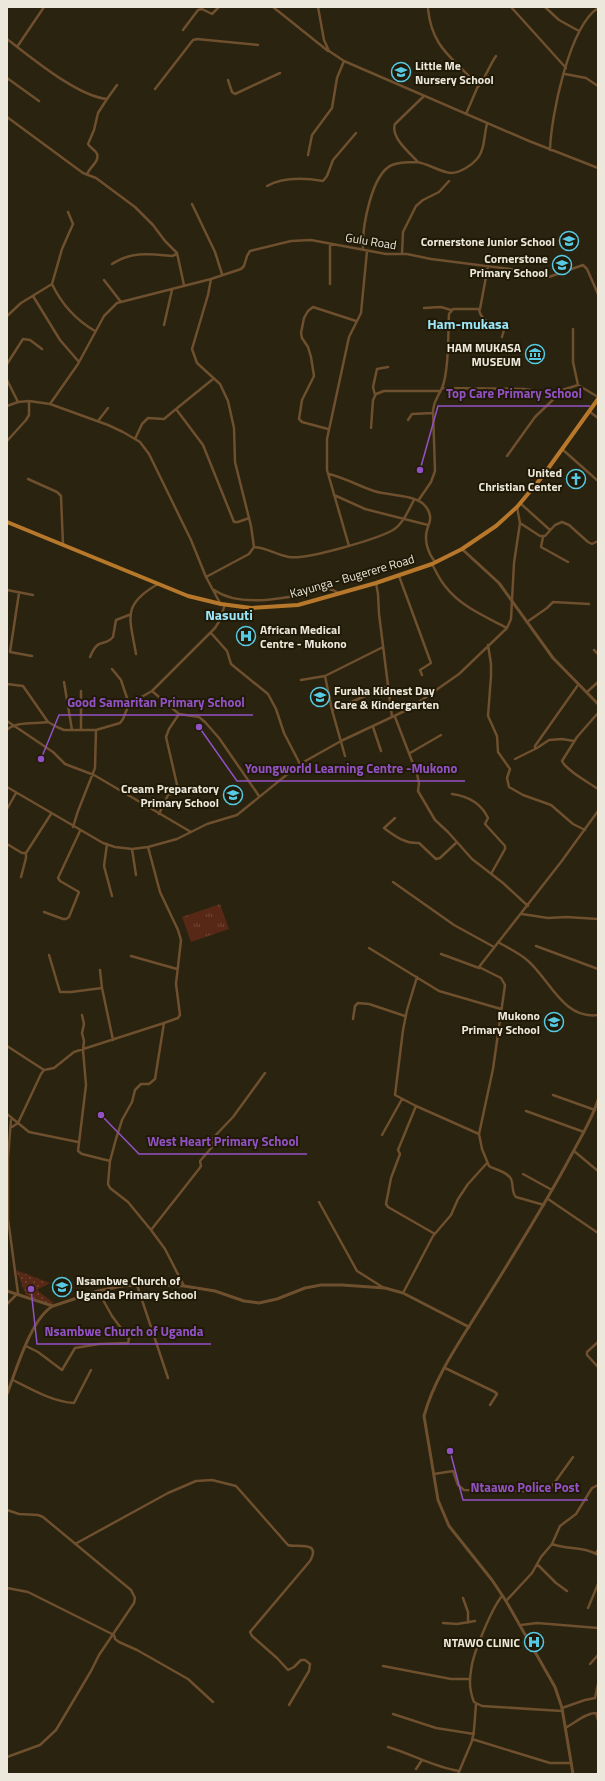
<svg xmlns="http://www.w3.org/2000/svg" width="605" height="1781" font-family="'Titillium Web',sans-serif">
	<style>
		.grass { fill: url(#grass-dots) }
		.park { fill: url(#park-tufts) }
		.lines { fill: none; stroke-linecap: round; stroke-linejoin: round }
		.minor { stroke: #6e4f2e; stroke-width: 2.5 }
		.tertiary { stroke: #6e4f2e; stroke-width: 3 }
		.primary { stroke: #b8782b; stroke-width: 4 }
		.labels { text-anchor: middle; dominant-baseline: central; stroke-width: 4; stroke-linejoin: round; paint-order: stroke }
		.poi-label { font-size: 12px; font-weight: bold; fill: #ece8dc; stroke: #201906; text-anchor: end }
		.street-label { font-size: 12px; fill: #ece8dc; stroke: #201906 }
		.quarter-label { font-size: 14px; font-weight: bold; fill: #9ae7fb; stroke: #201906 }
		.leader { fill: none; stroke: #9252c5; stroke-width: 1.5 }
		.callout-dot { fill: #9252c5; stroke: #201906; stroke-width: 1.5 }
		.callout-label { font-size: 13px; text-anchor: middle; font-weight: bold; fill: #9252c5; stroke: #201906; stroke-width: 4; stroke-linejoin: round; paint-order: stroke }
	</style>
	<defs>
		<pattern id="grass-dots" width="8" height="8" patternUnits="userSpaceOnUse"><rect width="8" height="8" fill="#562815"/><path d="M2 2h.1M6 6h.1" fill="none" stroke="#6e4736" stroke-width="1.8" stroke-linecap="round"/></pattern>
		<pattern id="park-tufts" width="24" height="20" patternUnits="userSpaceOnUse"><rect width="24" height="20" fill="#562815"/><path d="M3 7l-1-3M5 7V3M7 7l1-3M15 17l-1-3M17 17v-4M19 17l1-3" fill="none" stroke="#6e4736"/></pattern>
	</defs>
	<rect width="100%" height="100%" fill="#29230f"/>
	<path class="grass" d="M16 1270 50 1283 37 1290 54 1303 51 1304 26 1295Z"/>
	<path class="park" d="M220 904 229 929 191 942 182 917Z"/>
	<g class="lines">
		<path class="minor" d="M273 7 328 51
			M318 7 324 40 329 51 344 61 529 141 598 168
			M511 7 566 68
			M545 7 559 20 579 31
			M428 9C432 49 454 58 478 86L466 114
			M183 30 198 10 202 9 212 14 219 7
			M7 39C32 58 77 96 107 99L117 85
			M17 47 44 7
			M565 74 586 78 598 86
			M7 78 39 101
			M228 80 232 92 235 94 280 73
			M478 87C486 77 489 66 496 56
			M155 89 193 40 197 39 258 45
			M7 117 83 173 96 178 135 207 153 225 165 241 177 253 184 285
			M550 150C551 116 569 27 598 8
			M308 155 312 135 332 108 337 78 344 61
			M418 162C410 153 390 137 395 124L424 96
			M87 175C88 168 100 162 97 154 96 150 90 148 88 144L94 130 98 113 107 99
			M267 186C283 177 306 178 323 181L327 176 333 160 356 133
			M192 204 215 252 222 274
			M363 249C362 229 371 174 392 165 399 162 408 162 416 162 428 163 439 172 451 173 460 173 472 165 477 159 485 150 484 134 487 124
			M402 254 403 232 416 206 423 200 439 192 449 181
			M112 264C132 251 150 254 172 256L177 254
			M104 280 121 302
			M52 284C62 305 76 320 95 331
			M330 284V244
			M33 296 60 340 79 362
			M424 308 441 307 451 310
			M479 309C481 323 494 323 504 330L502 337
			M7 316 21 303 52 284 62 249 73 224 68 212
			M164 325 172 290
			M573 329V362L578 385
			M7 364 23 339 30 340 42 349
			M213 379 176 409 203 445 234 522H238L249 518
			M7 380 18 402
			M442 388 524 389 553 393 578 385 598 397
			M375 395 373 387 377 369 388 367
			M50 404 78 364 104 316 117 303 211 279 241 269 244 266 247 256 250 251 291 241 311 240 386 254H407L431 259 525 271 546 278 583 265 587 269 598 294
			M7 406 18 402 29 401 50 404 108 425 123 432 140 442 149 454 191 540 206 577 220 603
			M590 412 598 418
			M408 420 412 414 433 413
			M98 421 108 408
			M371 428 373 400 376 394 384 391H439
			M328 429 302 422 299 419 302 400 314 376 311 357 308 347 302 338 301 333 304 318 308 311 313 307 356 321
			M135 439 142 424 148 418 164 419 176 409
			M7 441 26 420 29 415V401
			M562 449 598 481
			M507 456 535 417 561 392
			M329 474C345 478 359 486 374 491 391 497 426 492 430 516 431 522 428 525 427 530 424 541 428 553 435 562
			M28 479 57 492 61 496 63 545
			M334 495 365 509 428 525
			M418 501 431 482 435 471 433 410C435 398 438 397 442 388 449 371 448 333 449 314L453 309H480L488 266
			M520 503 550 530
			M517 507 520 523 540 536H545L555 525 562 522 569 525 588 542 592 544 598 541
			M543 537 541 547 568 562
			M349 546 327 470V439L349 337 361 313 367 251
			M254 547C268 548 276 555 289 557 307 560 377 539 393 530 403 524 409 509 414 500
			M432 564C436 571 439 579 445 586 460 606 484 616 507 628
			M399 576 431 663 420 670 422 675
			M206 577 249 554 254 547 251 526 235 462 234 428 228 401 220 384 197 363 192 349 208 295 211 279
			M376 583 378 594 379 614 392 717
			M7 590 33 595
			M214 590C239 607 278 599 306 594 317 592 328 585 338 593
			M19 593 10 652 32 656
			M527 622 547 608 553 602 589 604
			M211 633 227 651 231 664 268 694 276 709 284 733 300 764
			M488 645 491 664V676L488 716 497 736 498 752 510 769 507 778 509 787 523 795 551 805 573 824 585 830
			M594 650 598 654
			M136 654C130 618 121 605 158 584
			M90 657C99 636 103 648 113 637L116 620 129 615
			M112 669 121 680 129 704
			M301 680 325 676
			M64 682 72 730
			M7 684 23 686 48 722 57 727 64 730H96L120 723 123 719 129 704 152 691 215 628 220 620 225 604
			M81 691V730
			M152 691 179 714 199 717 205 722 219 738 259 796
			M587 692 598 682
			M332 710 389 686
			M598 713 577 737 562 761C567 771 588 782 598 789
			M395 717 417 774 419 783 418 791 435 820 448 832 472 859 503 883 528 906
			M7 721 53 752 65 764 94 775 191 832
			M373 727 381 751
			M7 730C15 721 36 724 48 722
			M535 749V746L578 685
			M410 753 441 735
			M345 756 332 710 325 676 383 647
			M515 759 537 748 549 740 562 739 574 741
			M7 787 103 843 115 847 132 849 148 847 177 839 207 824 237 815 300 764 341 741 409 709 459 674 507 628 511 619 514 563 520 523
			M452 794C467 796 481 803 488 818L485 824 505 846V849L491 874
			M7 809 16 793
			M159 814 168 795 176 792 178 789 166 737 169 729 179 714
			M395 818 384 828C395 836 405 844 419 843L436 859 440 858 457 842
			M73 827 78 811 95 768 96 730
			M7 844 22 853H26L51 814
			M107 844 104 866 112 896
			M132 849 136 875
			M21 877 26 858V853
			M393 882 454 925 494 947
			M44 912 63 919H66L69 917 79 892 60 881 58 878 80 831
			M522 914 548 918 566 917 598 919
			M498 942C508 948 519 953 527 960 549 978 563 1020 598 1015
			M536 946 598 969
			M369 948 439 991 501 1009
			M441 954 479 968
			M49 955 60 992H71L102 988 100 970
			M131 956 177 969
			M417 977 407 1010 403 1030 395 1095 416 1106 479 1134
			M102 988 113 1040
			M82 1015 84 1024 82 1033 84 1041 83 1050 86 1085 78 1151 82 1154 110 1161
			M353 1019 355 1006 358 1003 369 1004 405 1016
			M164 1023 155 1079 149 1084H141L135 1090 132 1102 122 1120 116 1139 110 1161 108 1184 110 1188 128 1202 151 1230 165 1249 184 1286
			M7 1046 44 1070
			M553 1095 595 1110
			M416 1106 398 1150 400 1154 391 1178 386 1204 388 1207 435 1234
			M526 1111 584 1132
			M7 1114 18 1123 41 1074 44 1070 54 1068 74 1052 164 1023 178 1018 180 1015 176 984 181 940 178 930 160 892 148 847
			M12 1127 18 1123 29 1132 78 1142
			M382 1135 402 1099
			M574 1151 598 1171
			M523 1174 552 1190
			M548 1199 598 1233
			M319 1202 357 1271 384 1288
			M544 1205 516 1197C511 1192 514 1185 511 1179 507 1171 495 1170 489 1166L482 1149 479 1134 493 1069 505 985 501 978 479 967 561 862 598 811
			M151 1230 199 1169 201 1166 200 1161 213 1146 212 1139 233 1117 265 1073
			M137 1285 168 1378
			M403 1293 433 1236 451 1215 458 1199 468 1184 487 1163
			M7 1304 18 1293 8 1219V1158L11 1119
			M598 1342 587 1352V1355L598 1367
			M26 1346 38 1352 62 1370 75 1348 99 1344 128 1343 129 1339 112 1316 98 1291
			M445 1368 495 1392 497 1394 490 1405
			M13 1380C31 1389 53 1402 74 1403L91 1370
			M434 1474 453 1471 458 1485 464 1490 526 1491 544 1493 550 1489 573 1457
			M7 1510 19 1514 38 1515 43 1517 131 1590 135 1598 134 1603 99 1655 91 1671 56 1730 40 1745 7 1757
			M75 1544 168 1493 196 1481 212 1480 236 1486 288 1545C295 1548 322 1540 310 1561L250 1632 252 1636 277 1658 288 1670 294 1667 301 1660H305L310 1664 309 1671 289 1705
			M552 1544C567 1550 584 1546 598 1555
			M596 1553 598 1550
			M537 1564 556 1583 567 1591
			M7 1588 28 1592 114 1635 115 1639 119 1642 137 1650 188 1679 213 1702
			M502 1596C492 1608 472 1655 471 1671 469 1681 470 1692 474 1702L482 1706 562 1711
			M463 1598 468 1612V1623
			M506 1601 532 1573 541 1557 552 1544 560 1526 576 1514 592 1488 598 1485
			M588 1608 598 1584
			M443 1623 457 1624 475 1621
			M521 1625 537 1623 598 1628
			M590 1664 598 1655
			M383 1666 451 1679H470
			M562 1708 585 1700 595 1698 598 1684
			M393 1714 436 1728 474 1734
			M565 1728C575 1723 585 1713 596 1713L598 1720
			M472 1739 550 1763H571
			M388 1747C412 1754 433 1767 459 1771
			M416 1769 422 1760
			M458 1774 472 1741 474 1730 476 1704"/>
		<path class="tertiary" d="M462 549 499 583 553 658 598 704
			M7 1291 53 1306 98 1291 122 1286 151 1284 184 1286 215 1291 244 1301 259 1303 277 1299 305 1288 321 1285H342L385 1288 403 1293 469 1327
			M7 1394C16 1371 31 1318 53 1306
			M573 1774 562 1708 555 1687 506 1601 492 1580 449 1526 438 1500 424 1416C434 1379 458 1344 478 1312 511 1259 544 1207 573 1152 582 1135 592 1119 598 1100"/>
		<path class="primary" d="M7 522 188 596 221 604 251 608 298 605 376 583 432 564 462 549 496 526 517 507 542 477 598 399"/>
	</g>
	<defs>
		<symbol id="school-ring" viewBox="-11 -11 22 22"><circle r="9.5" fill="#201906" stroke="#57c9e2" stroke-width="1.5"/><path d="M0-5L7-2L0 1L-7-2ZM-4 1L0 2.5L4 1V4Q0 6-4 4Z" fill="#57c9e2"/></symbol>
		<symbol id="museum-ring" viewBox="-11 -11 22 22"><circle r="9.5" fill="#201906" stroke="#57c9e2" stroke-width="1.5"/><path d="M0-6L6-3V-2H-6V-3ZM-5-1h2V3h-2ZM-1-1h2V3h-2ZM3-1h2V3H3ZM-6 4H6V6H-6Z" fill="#57c9e2"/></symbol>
		<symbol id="church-ring" viewBox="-11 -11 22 22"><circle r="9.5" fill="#201906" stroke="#57c9e2" stroke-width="1.5"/><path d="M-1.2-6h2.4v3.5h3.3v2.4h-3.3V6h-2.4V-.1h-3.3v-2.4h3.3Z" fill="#57c9e2"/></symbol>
		<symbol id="hospital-ring" viewBox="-11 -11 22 22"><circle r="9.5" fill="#201906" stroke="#57c9e2" stroke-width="1.5"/><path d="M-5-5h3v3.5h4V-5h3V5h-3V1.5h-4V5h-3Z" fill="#57c9e2"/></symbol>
	</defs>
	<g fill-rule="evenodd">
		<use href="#school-ring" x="390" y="61" width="22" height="22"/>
		<use href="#school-ring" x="558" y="230" width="22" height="22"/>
		<use href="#school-ring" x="551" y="254" width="22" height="22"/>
		<use href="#museum-ring" x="524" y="343" width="22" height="22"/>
		<use href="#church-ring" x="565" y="468" width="22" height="22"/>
		<use href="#hospital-ring" x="235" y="625" width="22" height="22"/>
		<use href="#school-ring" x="309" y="686" width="22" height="22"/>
		<use href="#school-ring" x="222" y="784" width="22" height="22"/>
		<use href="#school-ring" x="543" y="1011" width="22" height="22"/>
		<use href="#school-ring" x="51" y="1276" width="22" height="22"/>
		<use href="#hospital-ring" x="523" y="1631" width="22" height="22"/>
	</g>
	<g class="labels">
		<g class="poi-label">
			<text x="415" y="65" text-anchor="start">Little Me<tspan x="415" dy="14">Nursery School</tspan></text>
			<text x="555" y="241">Cornerstone Junior School</text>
			<text x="548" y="258">Cornerstone<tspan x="548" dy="14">Primary School</tspan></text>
			<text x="521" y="347">HAM MUKASA<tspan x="521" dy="14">MUSEUM</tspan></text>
			<text x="562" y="472">United<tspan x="562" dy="14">Christian Center</tspan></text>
			<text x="260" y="629" text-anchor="start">African Medical<tspan x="260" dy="14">Centre - Mukono</tspan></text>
			<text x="334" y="690" text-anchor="start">Furaha Kidnest Day<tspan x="334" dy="14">Care &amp; Kindergarten</tspan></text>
			<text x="219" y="788">Cream Preparatory<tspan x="219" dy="14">Primary School</tspan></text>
			<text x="540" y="1015">Mukono<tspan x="540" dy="14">Primary School</tspan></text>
			<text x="76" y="1280" text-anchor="start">Nsambwe Church of<tspan x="76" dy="14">Uganda Primary School</tspan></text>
			<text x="520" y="1642">NTAWO CLINIC</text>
		</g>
		<g class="street-label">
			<text transform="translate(371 241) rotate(9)">Gulu Road</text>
			<text transform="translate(352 576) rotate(-16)">Kayunga - Bugerere Road</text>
		</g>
		<g class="quarter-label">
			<text x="468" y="323">Ham-mukasa</text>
			<text x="229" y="614">Nasuuti</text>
		</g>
	</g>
	<path class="leader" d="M420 470L438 406H590M41 759L59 715H253M199 727L237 781H465M101 1115L139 1154H307M31 1289L37 1344H211M450 1451L463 1500H588"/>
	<g class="callout-dot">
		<circle cx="420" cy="470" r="4"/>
		<circle cx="41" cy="759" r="4"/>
		<circle cx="199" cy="727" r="4"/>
		<circle cx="101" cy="1115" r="4"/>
		<circle cx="31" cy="1289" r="4"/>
		<circle cx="450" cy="1451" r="4"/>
	</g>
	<g class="callout-label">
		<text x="514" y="398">Top Care Primary School</text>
		<text x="156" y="707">Good Samaritan Primary School</text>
		<text x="351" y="773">Youngworld Learning Centre -Mukono</text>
		<text x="223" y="1146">West Heart Primary School</text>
		<text x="124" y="1336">Nsambwe Church of Uganda</text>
		<text x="525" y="1492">Ntaawo Police Post</text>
	</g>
	<rect width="605" height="1781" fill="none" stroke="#ece8dc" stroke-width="16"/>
</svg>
